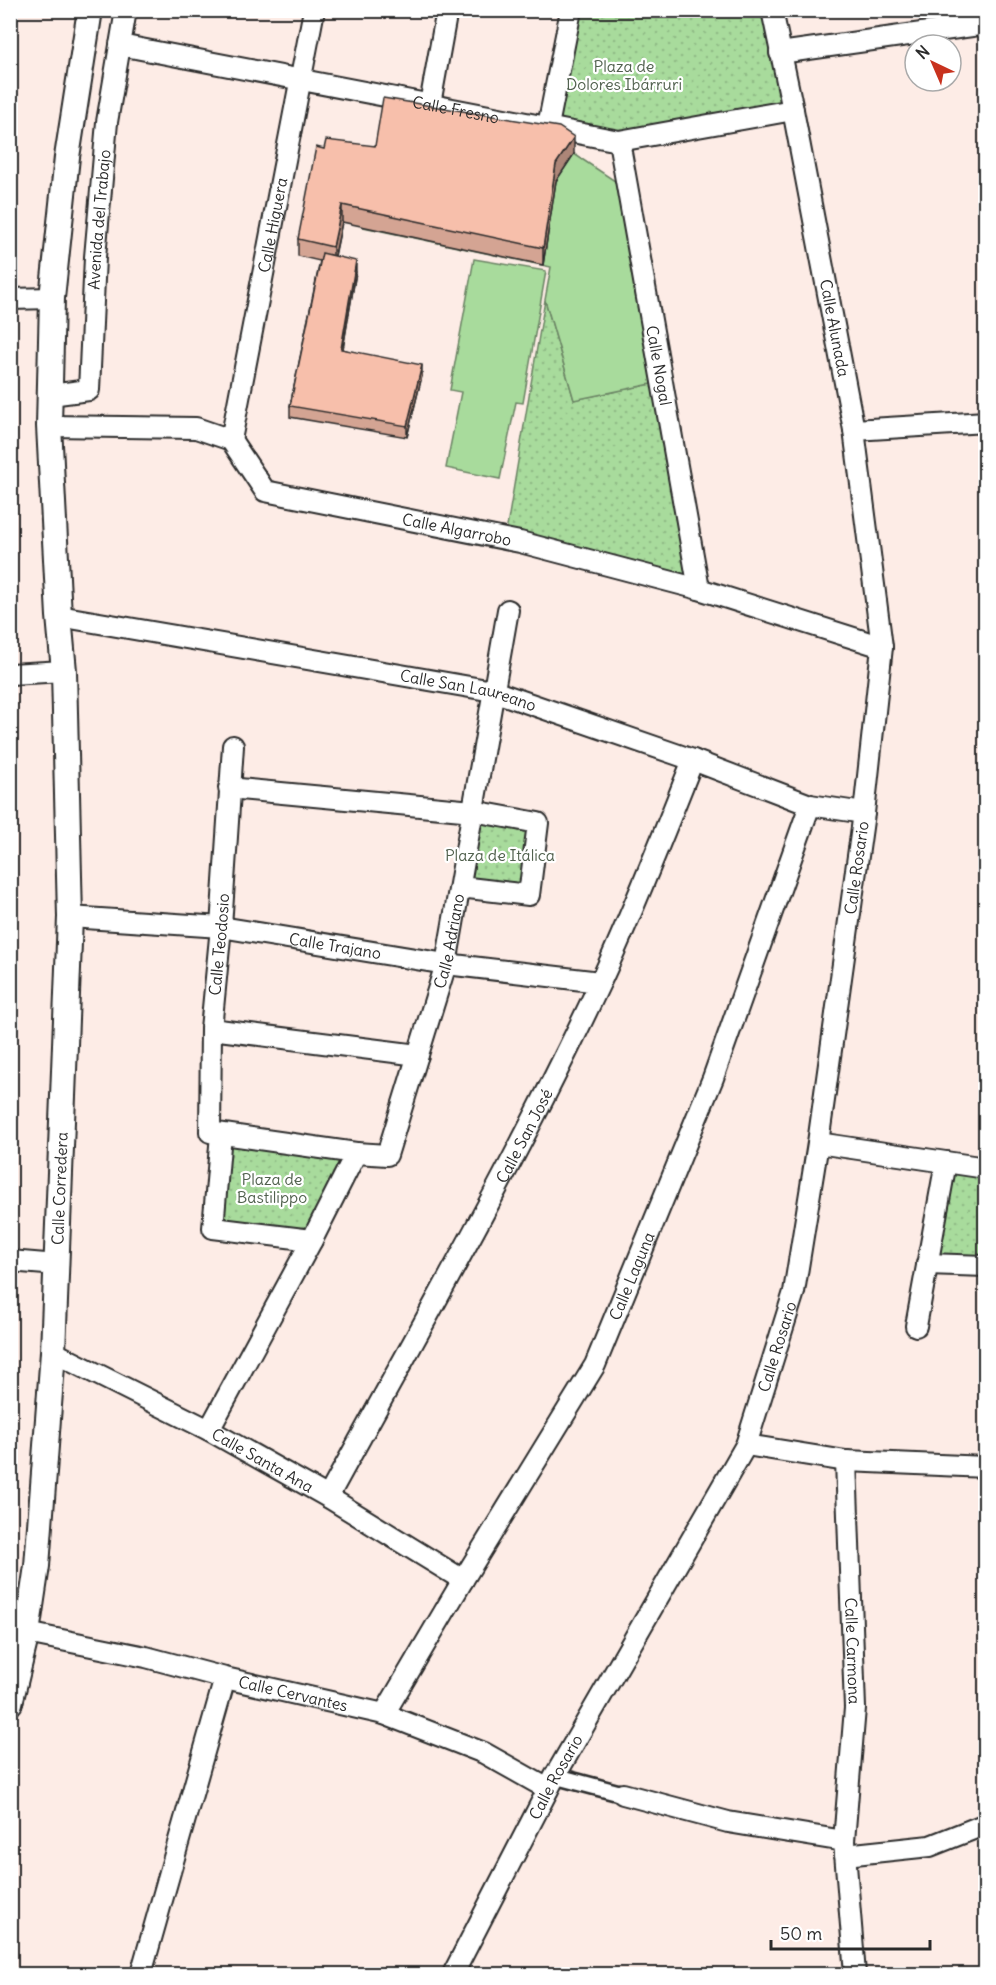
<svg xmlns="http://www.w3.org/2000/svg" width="996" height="1985" font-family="Delius,sans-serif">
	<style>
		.grass { fill: url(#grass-dots); stroke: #6a8364; stroke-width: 1.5 }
		.pitch { fill: #a8db9c; stroke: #6a8364; stroke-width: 1.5 }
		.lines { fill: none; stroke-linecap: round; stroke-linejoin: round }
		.pedestrian-casing { stroke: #2b2b2b; stroke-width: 20 }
		.minor-casing { stroke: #2b2b2b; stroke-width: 24 }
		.tertiary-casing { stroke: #2b2b2b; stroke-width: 28 }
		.pedestrian { stroke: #fff; stroke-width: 15 }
		.minor { stroke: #fff; stroke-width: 20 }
		.tertiary { stroke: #fff; stroke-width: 24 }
		.wall { fill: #d4a493; stroke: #2b2b2b; stroke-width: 1.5 }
		.shaded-wall { fill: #ad8678; stroke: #2b2b2b; stroke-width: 1.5 }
		.building { fill: #f7bfab; stroke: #2b2b2b; stroke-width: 1.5 }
		.labels { text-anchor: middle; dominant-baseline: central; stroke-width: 4.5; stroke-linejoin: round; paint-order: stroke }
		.park-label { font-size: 16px; fill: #50604d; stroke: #fff }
		.street-label { font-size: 16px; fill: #2b2b2b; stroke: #fff }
	</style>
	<defs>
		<pattern id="grass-dots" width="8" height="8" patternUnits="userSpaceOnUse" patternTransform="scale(1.5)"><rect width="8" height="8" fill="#a8db9c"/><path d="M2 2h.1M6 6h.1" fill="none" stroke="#91bc87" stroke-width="1.8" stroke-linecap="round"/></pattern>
	</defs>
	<rect width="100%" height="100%" fill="#fdece6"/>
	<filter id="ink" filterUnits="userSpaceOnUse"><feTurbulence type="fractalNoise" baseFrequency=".0167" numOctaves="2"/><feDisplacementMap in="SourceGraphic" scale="12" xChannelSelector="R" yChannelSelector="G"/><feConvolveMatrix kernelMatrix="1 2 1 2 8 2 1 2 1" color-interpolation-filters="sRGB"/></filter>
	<g filter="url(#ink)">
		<path class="grass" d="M571 11H772L793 110 619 141 548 126Z
			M545 300 574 400 661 382 699 589 505 539Z
			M473 811 538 823 529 895 460 887Z
			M221 1134 356 1153 312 1240 213 1228Z
			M946 1162 985 1168V1266L927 1264Z"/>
		<path class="pitch" d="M559 144 627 189 661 382 574 400 545 300 551 267 363 227Z
			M474 259 546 271 523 403 516 402 500 479 446 468 461 392 450 390Z"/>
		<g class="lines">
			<defs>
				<path id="pedestrian" d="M555 1776 623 1794"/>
				<g id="minor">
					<path id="s1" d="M120 45 619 141 793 110"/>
					<path d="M780 53 986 24"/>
					<path d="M430 104 447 10"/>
					<path d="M548 126 571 10"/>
					<path id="s2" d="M619 141 699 589"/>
					<path d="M10 299 52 298"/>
					<path id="s3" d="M50 395 89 390 95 257 107 122 126 10"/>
					<path id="s4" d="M49 426 196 428 231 440 265 491 520 542 699 589 882 647"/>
					<path d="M854 430 986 422"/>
					<path id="s5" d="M231 440 314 10"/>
					<path id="s6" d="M59 616 493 691 693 760 810 805 864 813"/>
					<path d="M10 674 64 671"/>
					<path d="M229 788 473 811 538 823 529 895 460 887"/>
					<path id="s7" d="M70 917 221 927 446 964 600 982"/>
					<path d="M211 1029 418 1055"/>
					<path id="s8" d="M221 1134 213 1228 312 1240 356 1153 210 1132 211 1029 221 927 233 746"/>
					<path d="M818 1143 986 1168"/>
					<path id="s9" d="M356 1153 387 1155 446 964 508 610"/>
					<path d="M10 1261 57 1265"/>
					<path d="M927 1264 986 1266"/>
					<path d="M916 1326 946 1162"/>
					<path id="s10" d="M53 1352 209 1430 328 1497 463 1580"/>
					<path d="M209 1430 312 1240"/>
					<path d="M746 1445 846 1461 986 1467"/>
					<path id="s11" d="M846 1461 855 1708 844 1841 855 1974"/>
					<path id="s12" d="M328 1497C421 1327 518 1158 600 983 634 910 663 835 693 760"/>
					<path id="s13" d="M27 1633 146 1657 225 1678 384 1714 484 1753 548 1789"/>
					<path id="s14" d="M384 1714 463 1580 595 1365 713 1078 810 805"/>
					<path d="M623 1794 728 1822 844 1841"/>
					<path d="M845 1855 930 1846 986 1824"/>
					<path d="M141 1974 225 1678"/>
					<path id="s15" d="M453 1974 555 1776 746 1445 794 1292 818 1143 864 813 882 647 854 430 793 110 772 10"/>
				</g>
				<g id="tertiary">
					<path id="s16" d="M10 1703 27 1633 37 1566 53 1352 70 917 64 671 59 616 49 426 52 298 67 157 90 10"/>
				</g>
			</defs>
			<use href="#pedestrian" class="pedestrian-casing"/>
			<use href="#minor" class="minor-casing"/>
			<use href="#tertiary" class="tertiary-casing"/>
			<use href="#pedestrian" class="pedestrian"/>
			<use href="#minor" class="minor"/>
			<use href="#tertiary" class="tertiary"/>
		</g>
		<path class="wall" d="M375 146 574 154 556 181 543 265 342 222 335 256 356 272 343 349 422 376 407 437 290 417V406L320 261 298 256V239L324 149Z"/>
		<path class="shaded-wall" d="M574 137V154L556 181 543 265V248L556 164Z
			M342 205V222L333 264V247Z
			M356 261V272L341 360V349Z
			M422 365V376L407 437V426Z"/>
		<path class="building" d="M383 98 559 127 574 137 556 164 543 248 342 205 333 247 298 239 316 147 324 149 326 140 375 146Z
			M322 253 356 261 341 349 422 365 407 426 290 406Z"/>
	</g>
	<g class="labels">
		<g class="park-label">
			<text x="624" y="66">Plaza de<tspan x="624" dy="18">Dolores Ibárruri</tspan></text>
			<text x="500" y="855">Plaza de Itálica</text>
			<text x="272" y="1179">Plaza de<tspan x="272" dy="18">Bastilippo</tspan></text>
		</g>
		<g class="street-label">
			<text stroke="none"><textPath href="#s1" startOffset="342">Calle Fresno</textPath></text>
			<text stroke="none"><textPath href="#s3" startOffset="210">Avenida del Trabajo</textPath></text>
			<text stroke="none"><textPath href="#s5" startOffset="219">Calle Higuera</textPath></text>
			<text transform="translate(835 328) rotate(79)">Calle Alunada</text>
			<text stroke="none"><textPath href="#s2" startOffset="228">Calle Nogal</textPath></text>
			<text stroke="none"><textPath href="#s4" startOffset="441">Calle Algarrobo</textPath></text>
			<text stroke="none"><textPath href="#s6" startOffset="416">Calle San Laureano</textPath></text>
			<text stroke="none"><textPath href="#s15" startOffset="1194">Calle Rosario</textPath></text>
			<text stroke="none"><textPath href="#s9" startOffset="254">Calle Adriano</textPath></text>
			<text stroke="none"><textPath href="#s8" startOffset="627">Calle Teodosio</textPath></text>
			<text stroke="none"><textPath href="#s7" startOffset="267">Calle Trajano</textPath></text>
			<text stroke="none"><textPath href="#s12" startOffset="411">Calle San José</textPath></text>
			<text stroke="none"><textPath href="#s16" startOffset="518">Calle Corredera</textPath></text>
			<text stroke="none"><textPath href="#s14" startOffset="504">Calle Laguna</textPath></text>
			<text stroke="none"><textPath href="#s15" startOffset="708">Calle Rosario</textPath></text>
			<text stroke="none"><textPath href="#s10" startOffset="236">Calle Santa Ana</textPath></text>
			<text stroke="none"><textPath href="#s11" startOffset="190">Calle Carmona</textPath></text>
			<text stroke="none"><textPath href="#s13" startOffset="273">Calle Cervantes</textPath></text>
			<text stroke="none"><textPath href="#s15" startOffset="222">Calle Rosario</textPath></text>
		</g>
	</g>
	<rect width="996" height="1985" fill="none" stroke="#fff" stroke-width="36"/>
	<rect x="18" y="18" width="960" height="1949" fill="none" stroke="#2b2b2b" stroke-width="2" filter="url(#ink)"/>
	<g transform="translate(933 63) rotate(316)"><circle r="28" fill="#ffffff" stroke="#aaaaaa" stroke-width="1.5"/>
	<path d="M0-4.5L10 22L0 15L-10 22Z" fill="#c8321e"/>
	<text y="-9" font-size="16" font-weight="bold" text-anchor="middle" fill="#2b2b2b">N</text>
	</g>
	<path d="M771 1940v9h159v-9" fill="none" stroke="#2b2b2b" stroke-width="3"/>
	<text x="780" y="1940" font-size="18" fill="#2b2b2b" stroke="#ffffff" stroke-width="4.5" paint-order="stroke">50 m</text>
</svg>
